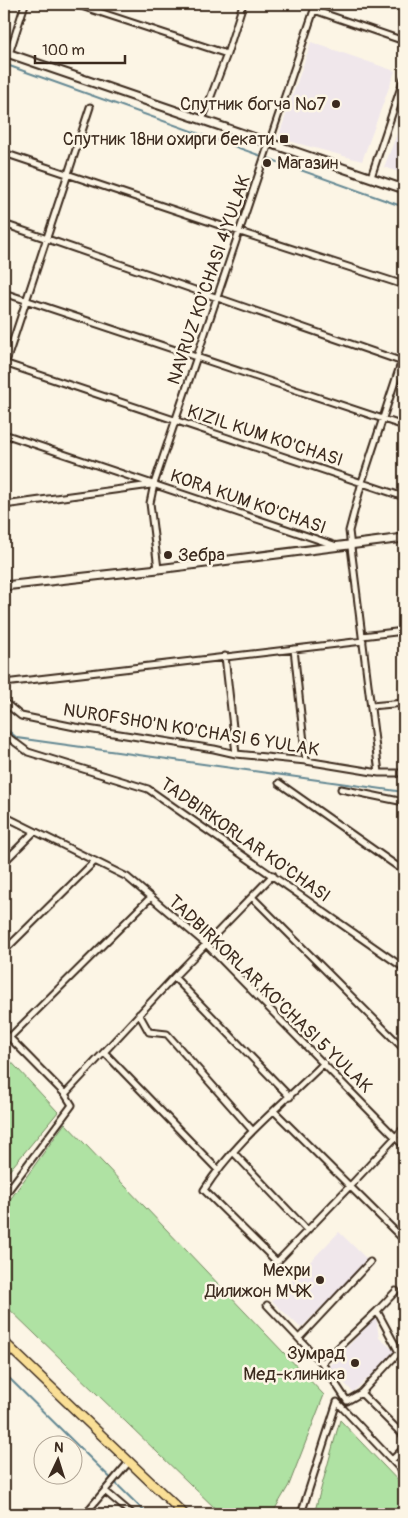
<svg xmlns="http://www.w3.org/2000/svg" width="408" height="1518" font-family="Pangolin,sans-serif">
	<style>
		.built { fill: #f0e7eb }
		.green { fill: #afe2a3; stroke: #758660 }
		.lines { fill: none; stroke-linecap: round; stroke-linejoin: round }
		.stream { stroke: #648893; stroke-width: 2 }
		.street-casing { stroke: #3b2a1e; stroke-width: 9 }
		.secondary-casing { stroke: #3b2a1e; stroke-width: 11 }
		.primary-casing { stroke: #3b2a1e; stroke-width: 11 }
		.street { stroke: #fcf5e5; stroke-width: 5 }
		.secondary { stroke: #fcf5e5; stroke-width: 7 }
		.primary { stroke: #fadf96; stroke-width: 8 }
		.poi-dot { fill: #3b2a1e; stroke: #fcf5e5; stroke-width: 2 }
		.labels { text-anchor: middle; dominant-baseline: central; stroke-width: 5; stroke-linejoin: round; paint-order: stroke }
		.poi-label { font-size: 18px; fill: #3b2a1e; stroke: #fcf5e5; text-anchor: end }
		.street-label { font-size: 18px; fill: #3b2a1e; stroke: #fcf5e5 }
	</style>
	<rect width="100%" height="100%" fill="#fcf5e5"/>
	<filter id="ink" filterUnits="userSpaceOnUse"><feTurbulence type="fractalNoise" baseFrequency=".02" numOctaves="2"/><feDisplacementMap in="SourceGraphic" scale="10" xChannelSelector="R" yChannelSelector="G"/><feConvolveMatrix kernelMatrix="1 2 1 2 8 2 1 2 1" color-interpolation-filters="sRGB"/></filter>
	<g filter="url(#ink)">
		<path class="built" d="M311 42 395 71 362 161 278 138Z
			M404 116V174L384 167Z
			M339 1232 368 1260 301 1328 272 1301Z
			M376 1317 379 1338 396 1352 353 1392 328 1367Z"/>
		<path class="green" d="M4 1054 58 1112 4 1177Z
			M65 1123 324 1395 289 1485 272 1514H221L4 1304V1208Z
			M340 1420 404 1487V1514H314Z"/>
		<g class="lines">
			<path class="stream" d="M4 64 404 207
				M4 727 17 738 404 792
				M4 1373 147 1514"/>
			<defs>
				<path id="street" d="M75 4 227 54
					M314 10 404 41
					M9 54 25 4
					M202 120 227 54 243 4
					M4 153 240 232 404 285
					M371 177 404 78
					M4 224 403 362
					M4 293 404 426
					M4 363 404 497
					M4 368 90 107
					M4 434 334 545
					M4 505 151 485
					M158 569 150 503 154 484 316 4
					M362 636 404 631
					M294 649 306 761
					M225 656 236 754
					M4 683 363 641
					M4 702 21 716 75 727 214 749 236 754 306 761 379 773H404
					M371 706 404 703
					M4 734 28 752 148 789 404 968
					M379 773 349 531 362 482 404 354
					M279 783 404 871
					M341 789 404 802
					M4 816 127 877 206 944 404 1146
					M4 862 34 832
					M252 897 404 1049
					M4 951 95 861
					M174 977 290 1097
					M139 1014 149 1032 167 1034 252 1130
					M4 1032 65 1094 72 1105 4 1196
					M9 1038 151 897
					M104 1052 218 1170
					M324 1063C283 1104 236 1140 204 1190L277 1262 350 1186 404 1128
					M65 1094 174 977 273 875
					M274 1111 404 1240
					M233 1152 307 1230
					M396 1291 377 1311 399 1352 361 1393 404 1436
					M267 1305 322 1363 347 1401 361 1393
					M299 1338 370 1262
					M322 1363 377 1311
					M392 1460 404 1448
					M397 1465 404 1458
					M105 1491 132 1514
					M85 1514 129 1462
					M301 1514 337 1402 404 1473"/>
				<path id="secondary" d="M4 52 404 189
					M4 586 158 569 404 538"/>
				<path id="primary" d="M4 1342 184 1514"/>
			</defs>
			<use href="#street" class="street-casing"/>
			<use href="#secondary" class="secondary-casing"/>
			<use href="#primary" class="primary-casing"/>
			<use href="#street" class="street"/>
			<use href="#secondary" class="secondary"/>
			<use href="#primary" class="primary"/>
		</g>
	</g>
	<g class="poi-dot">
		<circle cx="336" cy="104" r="5"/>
		<rect x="279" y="134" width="10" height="10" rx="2.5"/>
		<circle cx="267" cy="163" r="5"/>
		<circle cx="168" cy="555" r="5"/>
		<circle cx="320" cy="1280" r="5"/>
		<circle cx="355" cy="1363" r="5"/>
	</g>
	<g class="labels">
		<g class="poi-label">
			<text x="326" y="104">Спутник богча №7</text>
			<text x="274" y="139">Спутник 18ни охирги бекати</text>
			<text x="277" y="163" text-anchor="start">Магазин</text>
			<text x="178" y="555" text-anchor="start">Зебра</text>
			<text x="310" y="1270">Мехри<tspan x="310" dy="21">Дилижон МЧЖ</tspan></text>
			<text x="345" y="1353">Зумрад<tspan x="345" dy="21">Мед-клиника</tspan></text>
		</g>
		<g class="street-label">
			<text transform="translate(209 280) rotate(-71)">NAVRUZ KO'CHASI 4 YULAK</text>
			<text transform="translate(265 436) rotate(18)">KIZIL KUM KO'CHASI</text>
			<text transform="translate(248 502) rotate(19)">KORA KUM KO'CHASI</text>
			<text transform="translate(191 730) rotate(9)">NUROFSHO'N KO'CHASI 6 YULAK</text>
			<text transform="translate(245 840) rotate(35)">TADBIRKORLAR KO'CHASI</text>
			<text transform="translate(270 994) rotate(44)">TADBIRKORLAR KO'CHASI 5 YULAK</text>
		</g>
	</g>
	<rect width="408" height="1518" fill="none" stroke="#fcf5e5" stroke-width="20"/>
	<rect x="10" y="10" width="388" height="1498" fill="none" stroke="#3b2a1e" stroke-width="2" filter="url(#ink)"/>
	<g transform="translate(58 1460) rotate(4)"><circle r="24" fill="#fcf5e5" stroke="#afa495"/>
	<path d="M0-4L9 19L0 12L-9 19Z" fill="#3b2a1e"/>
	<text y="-8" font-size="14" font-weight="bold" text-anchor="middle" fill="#3b2a1e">N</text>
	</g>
	<path d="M35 55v8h90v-8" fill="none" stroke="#3b2a1e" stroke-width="2.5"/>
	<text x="42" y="55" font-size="15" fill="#3b2a1e" stroke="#fcf5e5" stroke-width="4" paint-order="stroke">100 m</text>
</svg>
